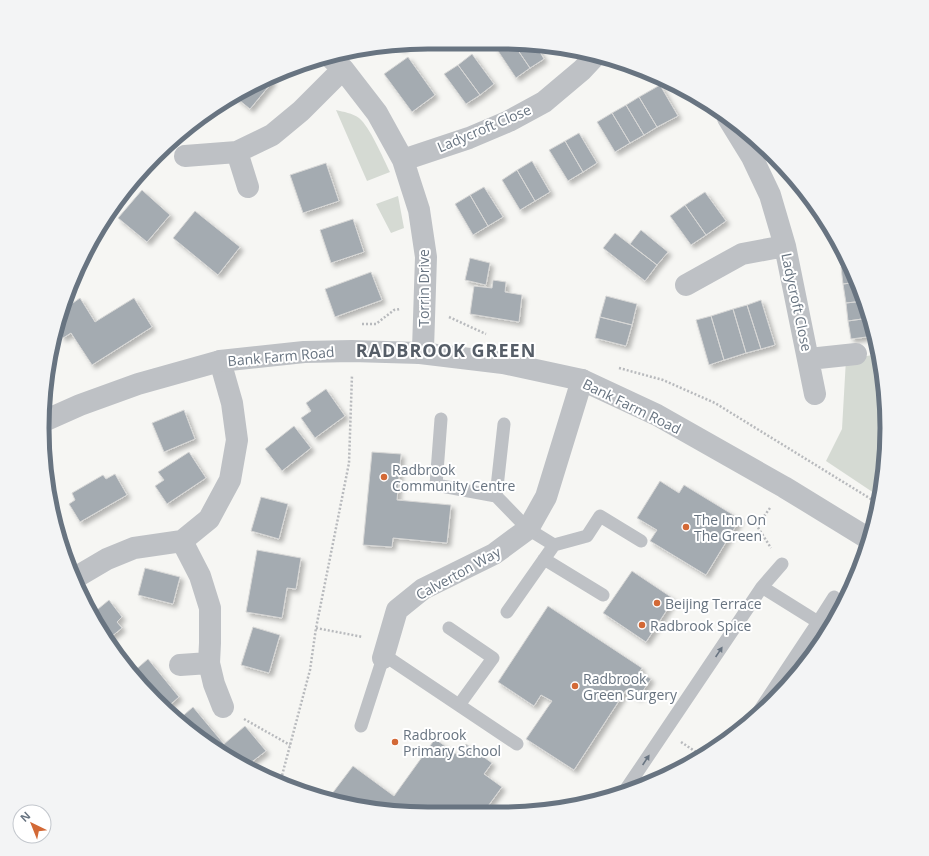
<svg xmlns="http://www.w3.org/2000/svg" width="929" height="856" font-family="'Open Sans',sans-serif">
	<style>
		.green { fill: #d5dad3 }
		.building { fill: #a4abb1; stroke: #d7d7d6; filter: url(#shadow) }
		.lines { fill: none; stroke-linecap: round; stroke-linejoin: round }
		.path { stroke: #b8babd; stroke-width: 2.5; stroke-dasharray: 2 2; stroke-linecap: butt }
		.service { stroke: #bec1c5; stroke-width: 13 }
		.minor { stroke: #bec1c5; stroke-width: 22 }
		.tertiary { stroke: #bec1c5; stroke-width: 22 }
		.oneway { fill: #687481 }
		.poi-dot { fill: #d36936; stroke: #fff; stroke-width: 1.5 }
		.labels { text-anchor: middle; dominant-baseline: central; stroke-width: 4; stroke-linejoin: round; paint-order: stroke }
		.street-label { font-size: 14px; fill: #687481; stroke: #fff }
		.poi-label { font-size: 14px; fill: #687481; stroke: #fff; text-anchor: start }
		.district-label { font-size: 18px; font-weight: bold; letter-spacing: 1px; fill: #555d67; stroke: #fff }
		.rim { fill: none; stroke: #687481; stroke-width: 5 }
	</style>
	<defs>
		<filter id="shadow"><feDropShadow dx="3.5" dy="3.5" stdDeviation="2" flood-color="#0004"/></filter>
	</defs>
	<rect width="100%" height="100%" fill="#f6f6f3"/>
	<path class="green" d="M336 110C344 112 352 113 359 118 370 127 383 158 390 172L367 181Z
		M398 196 404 228 391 233 376 204Z
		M880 354 887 428 880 497 826 461 842 429 846 359Z"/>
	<path class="building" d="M408 44 401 49 398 45Z
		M494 45 515 46 530 68 516 78Z
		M515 46 537 47 544 59 530 68Z
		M472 54 494 84 480 95 458 65Z
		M408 57 435 95 412 112 384 74Z
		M458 65 480 95 466 104 444 74Z
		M268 78 273 81 250 109 234 96 257 82Z
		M660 85 678 116 657 127 639 97Z
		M639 97 657 127 644 135 626 105Z
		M626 105 644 135 630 143 612 113Z
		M612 113 630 143 615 152 597 122Z
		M579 133 597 163 583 172 565 141Z
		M565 141 583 172 568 181 549 150Z
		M532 161 550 192 535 201 517 170Z
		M326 163 339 201 303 213 290 175Z
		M517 170 535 201 520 210 502 180Z
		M484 187 503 217 488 226 470 195Z
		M142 190 170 215 147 242 118 218Z
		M705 192 726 221 706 235 685 205Z
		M470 195 488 226 473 235 455 204Z
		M685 205 706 235 691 245 670 216Z
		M195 211 240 247 218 275 173 238Z
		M353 219 364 252 331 263 320 230Z
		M641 230 668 252 657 265 630 244Z
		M615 233 657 265 645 281 603 248Z
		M838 244 846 258 841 259Z
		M470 258 490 263 486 285 465 280Z
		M850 265 858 282 843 284 841 267Z
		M371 272 382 300 335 317 325 289Z
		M493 280 506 282 505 292 522 295 519 322 470 314 474 286 492 288Z
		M858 282 864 301 846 303 843 284Z
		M606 296 637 304 632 325 600 317Z
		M80 298 95 322 134 298 152 327 92 365 71 333 63 338 56 327 63 310Z
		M761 300 775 345 761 349 747 305Z
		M864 301 869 318 848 321 846 303Z
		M747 305 761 349 746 353 733 309Z
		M733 309 746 353 724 360 711 316Z
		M711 316 724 360 709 365 696 320Z
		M600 317 632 325 626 346 595 338Z
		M869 318 874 336 851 339 848 321Z
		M326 389 345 416 315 438 301 418 311 411 306 403Z
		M184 410 195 439 164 452 152 423Z
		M294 426 311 448 282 471 265 449Z
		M189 452 206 478 167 504 155 486 164 480 158 472Z
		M372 452 401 454 397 500 451 505 447 543 393 538 392 547 363 545Z
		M115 474 127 495 80 522 69 504 75 500 72 493 103 475 106 479Z
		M660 481 679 493 684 485 740 519 706 575 650 541 657 530 637 518Z
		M261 497 288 504 279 539 251 531Z
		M257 550 301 558 296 589 287 588 282 618 246 612Z
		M145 568 180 577 173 604 138 595Z
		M632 571 674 599 646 642 603 613Z
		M109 600 122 617 117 622 122 628 106 641 92 614Z
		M548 606 642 668 640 671 651 679 638 698 626 690 574 770 526 739 552 701 541 695 534 706 498 682Z
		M253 627 280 635 269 673 241 665Z
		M148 659 179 697 165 709 133 672Z
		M193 707 224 744 245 726 266 751 249 764 242 756 235 762 177 721Z
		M435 739 458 755 466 744 492 763 484 774 502 787 483 813 378 811 328 799 353 766 394 796Z"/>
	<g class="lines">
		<path class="path" d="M449 317 486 334
			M362 324H376L394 310 400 309
			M619 368 663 380 715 403 879 504
			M770 508 757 526 771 548
			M316 628 363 637
			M244 719 290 745
			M681 742 702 756
			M280 783 310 670 316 628 349 463 352 375"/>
		<path class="service" d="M441 419 436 485 496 496 528 529 554 545 587 536 600 516 641 541
			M496 496 504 424
			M544 559 603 595
			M762 587 782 564
			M507 612 554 545
			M449 628 493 658 459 705
			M384 655 517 744
			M755 717 818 622 829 629
			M361 726 383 658
			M624 792 762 587 818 622 834 597"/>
		<path class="minor" d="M330 57 343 69 377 113 403 160 409 179 419 210 426 257 423 349 420 353
			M728 118 752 157 770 195 785 246 815 394
			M237 152 248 187
			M185 156 237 152 272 135 301 111 343 69
			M403 160 469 138 509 121 544 102 582 70 596 55
			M686 285 742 254 785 246
			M809 359 856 354
			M182 541 200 576 210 608V643L209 663 214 684 223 707
			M73 579 107 559 134 548 182 541 209 519 230 480 237 440 232 403 220 361
			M383 658 397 610 423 589 494 554 528 529 546 497 582 380
			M180 665 209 663"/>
		<path class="tertiary" d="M44 421 80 405 138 384 220 361 304 352 352 351 420 353 503 363 582 380 657 415 784 487 869 539"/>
	</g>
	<defs><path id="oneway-solid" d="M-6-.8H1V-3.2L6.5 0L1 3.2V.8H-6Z"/></defs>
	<g class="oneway">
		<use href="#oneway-solid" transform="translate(719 652) rotate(-56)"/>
		<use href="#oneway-solid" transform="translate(646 760) rotate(-56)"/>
	</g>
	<g class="poi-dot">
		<circle cx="384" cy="477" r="4"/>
		<circle cx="686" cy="527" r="4"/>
		<circle cx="657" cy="603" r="4"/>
		<circle cx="642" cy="625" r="4"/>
		<circle cx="575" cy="686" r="4"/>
		<circle cx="395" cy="742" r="4"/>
	</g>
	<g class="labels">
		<g class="street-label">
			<text transform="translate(484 128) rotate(-23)">Ladycroft Close</text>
			<text transform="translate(423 288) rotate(-90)">Torrin Drive</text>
			<text transform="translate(797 302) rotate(78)">Ladycroft Close</text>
			<text transform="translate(281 356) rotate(-5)">Bank Farm Road</text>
			<text transform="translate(632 406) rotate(26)">Bank Farm Road</text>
			<text transform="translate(458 573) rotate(-29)">Calverton Way</text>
		</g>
		<g class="poi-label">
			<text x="392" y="469">Radbrook<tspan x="392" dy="16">Community Centre</tspan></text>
			<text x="694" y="519">The Inn On<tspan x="694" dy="16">The Green</tspan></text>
			<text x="665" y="603">Beijing Terrace</text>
			<text x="650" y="625">Radbrook Spice</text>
			<text x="583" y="678">Radbrook<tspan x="583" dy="16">Green Surgery</tspan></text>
			<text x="403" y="734">Radbrook<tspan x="403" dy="16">Primary School</tspan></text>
		</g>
		<g class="district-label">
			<text x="446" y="350">RADBROOK GREEN</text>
		</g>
	</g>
	<path d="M0 0H929V856H0ZM428 49H501A379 379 0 0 1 880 428V428A379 379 0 0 1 501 807H428A379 379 0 0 1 49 428V428A379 379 0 0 1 428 49Z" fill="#f3f4f5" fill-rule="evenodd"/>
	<path class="rim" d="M428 49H501A379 379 0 0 1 880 428V428A379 379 0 0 1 501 807H428A379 379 0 0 1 49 428V428A379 379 0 0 1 428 49Z"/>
	<g transform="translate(32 824) rotate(317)"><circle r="19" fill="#ffffff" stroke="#c3c7cd"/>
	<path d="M0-3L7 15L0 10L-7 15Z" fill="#d36936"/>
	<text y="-6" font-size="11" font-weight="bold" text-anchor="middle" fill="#687481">N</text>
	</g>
</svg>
